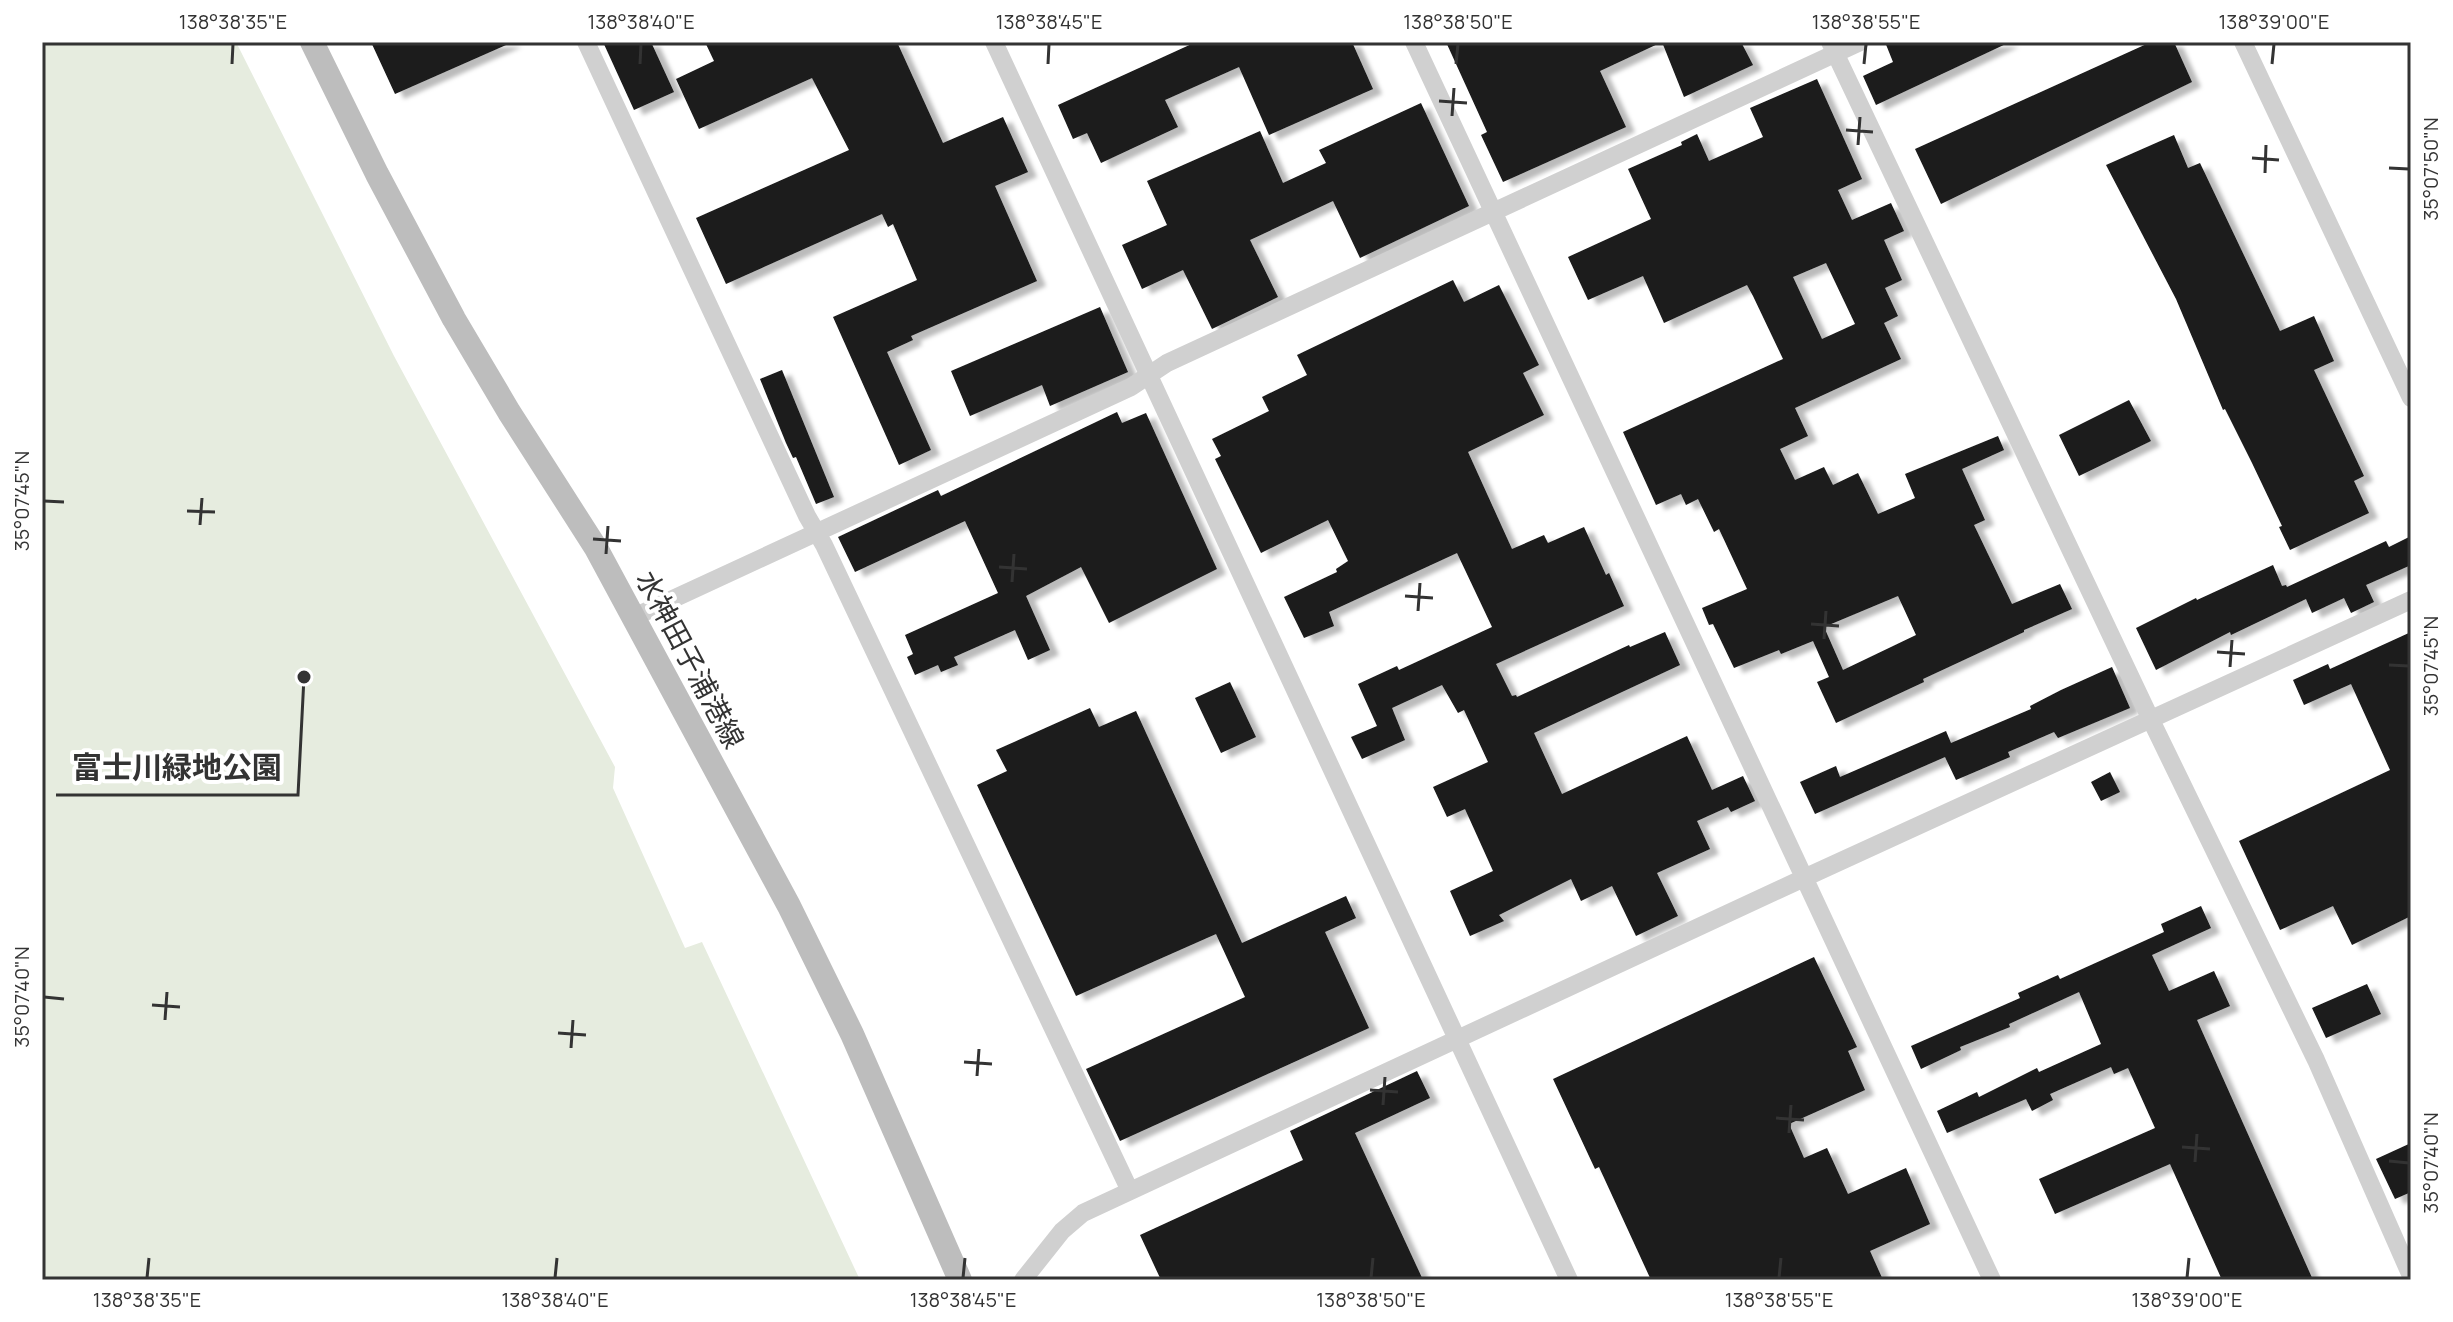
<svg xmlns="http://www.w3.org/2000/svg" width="2453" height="1322" font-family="Manrope,'Noto Sans JP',sans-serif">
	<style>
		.pitch { fill: #e6ecdf }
		.building { fill: #1a1a1a; fill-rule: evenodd; filter: url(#shadow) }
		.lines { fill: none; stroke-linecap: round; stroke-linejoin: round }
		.minor { stroke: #d0d0d0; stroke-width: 18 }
		.secondary { stroke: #bdbdbd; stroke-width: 24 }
		.ticks { fill: none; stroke: #333; stroke-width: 3 }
		.labels { text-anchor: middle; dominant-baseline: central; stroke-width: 8; stroke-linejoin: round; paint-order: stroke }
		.street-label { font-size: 28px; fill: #333; stroke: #fff }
		.leader { fill: none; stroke: #333; stroke-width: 3 }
		.callout-dot { fill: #333; stroke: #fff; stroke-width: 3 }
		.callout-label { font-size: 30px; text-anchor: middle; font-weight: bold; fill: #333; stroke: #fff; stroke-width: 8; stroke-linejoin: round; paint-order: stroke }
		.neatline { fill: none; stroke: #333; stroke-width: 3 }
		.ticks-label { font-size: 20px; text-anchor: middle; fill: #333 }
	</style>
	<defs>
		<filter id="shadow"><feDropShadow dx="9" dy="5" stdDeviation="2" flood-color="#0004"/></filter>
	</defs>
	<rect width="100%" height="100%" fill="#fff"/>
	<path class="pitch" d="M42 42H236L394 356 615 767 613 788 685 948 702 942 860 1280H42Z"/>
	<path class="building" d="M371 42H513L395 94Z
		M603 42H651L674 92 634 110Z
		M705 42H897L943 143 1003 117 1028 172 995 186 1037 281 911 336 913 340 887 352 931 450 899 465 833 317 917 280 893 224 888 227 882 214 726 284 696 218 849 150 812 78 699 129 676 79 714 61Z
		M1196 42H1352L1373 89 1269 135 1239 67 1165 100 1178 127 1101 163 1087 133 1073 139 1058 105Z
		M1446 42H1662L1600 71 1626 127 1503 182 1481 135 1487 132Z
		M1662 42H1741L1753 65 1684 97Z
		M1885 42H2010L1876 105 1863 76 1893 62Z
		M2151 42H2174L2192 82 1941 204 1915 149Z
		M1817 79 1862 179 1838 190 1852 220 1891 203 1904 231 1884 240 1902 280 1885 288 1898 316 1884 323 1901 359 1795 408 1808 436 1780 449 1795 480 1824 467 1833 485 1858 473 1878 514 1915 498 1905 474 1998 436 2004 450 1962 469 1985 520 1974 525 2012 604 2060 584 2072 609 2024 630V632L1923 679 1924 682 1836 723 1817 682 1829 677 1813 641 1781 654 1779 650 1734 668 1713 624 1709 625 1702 608 1747 589 1719 529 1714 532 1698 499 1686 505 1681 494 1656 505 1623 432 1783 359 1753 296 1747 285 1664 323 1643 276 1588 300 1568 257 1651 219 1628 169 1682 145 1681 142 1697 134 1709 161 1763 137 1750 108ZM1826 263 1855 324 1822 339 1793 277ZM1898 596 1916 635 1843 670 1824 627Z
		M1421 103 1469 206 1360 258 1333 201 1250 240 1278 297 1212 329 1183 270 1142 289 1122 245 1167 225 1147 181 1260 131 1283 183 1326 163 1319 150Z
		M2174 135 2188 168 2200 163 2280 331 2314 316 2334 361 2314 370 2364 476 2354 481 2369 513 2290 550 2279 527 2282 526 2252 463 2225 409 2223 410 2176 299 2106 165Z
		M1453 280 1464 302 1499 285 1539 365 1523 373 1544 415 1468 452 1512 549 1544 535 1548 543 1584 527 1606 575 1609 573 1624 606 1496 664 1512 696 1516 695 1517 697 1629 645 1630 647 1665 632 1680 665 1534 733 1562 794 1687 736 1712 790 1743 776 1755 801 1731 812 1728 807 1697 821 1710 849 1657 873 1678 916 1636 936 1612 886 1581 901 1571 879 1499 915 1504 921 1470 936 1450 891 1493 871 1465 809 1447 817 1433 787 1488 762 1464 710 1458 713 1442 685 1392 708 1405 740 1362 759 1351 737 1377 726 1358 684 1397 666 1399 670 1492 627 1457 553 1329 612 1334 626 1304 638 1284 597 1337 572 1336 569 1348 561 1328 520 1261 553 1215 459 1221 456 1212 439 1269 411 1262 397 1307 375 1297 355Z
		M1100 307 1128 372 1050 406 1042 385 970 416 951 371Z
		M782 370 834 497 816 504 796 457 793 458 786 443 760 379Z
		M2129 400 2151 441 2079 476 2059 435Z
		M1117 412 1122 423 1146 413 1217 569 1109 623 1081 567 1026 596 1050 650 1028 660 1015 630 954 657 958 665 941 672 938 665 915 675 907 657 913 654 905 635 998 593 965 521 855 572 838 537 938 490 941 496Z
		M2411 536V565L2366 585 2374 602 2351 613 2344 598 2312 613 2306 599 2231 635 2230 632 2156 670 2136 628 2196 598 2197 600 2273 565 2282 586 2286 585 2287 587 2386 541 2389 547Z
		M2411 632V916L2352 945 2333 906 2280 930 2239 841 2390 770 2351 684 2304 705 2293 680 2328 664 2330 669Z
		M2112 667 2130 708 2058 738 2054 732 2008 752 2010 757 1956 780 1945 757 1815 814 1800 782 1836 766 1840 777 1946 731 1951 743 2031 709 2030 706 2061 690Z
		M1230 682 1256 737 1221 753 1195 698Z
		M1090 708 1099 727 1136 711 1242 943 1346 896 1356 918 1325 932 1369 1028 1120 1141 1086 1069 1245 997 1216 934 1076 996 977 785 1007 771 996 750Z
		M2110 772 2120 792 2101 801 2091 782Z
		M2201 906 2211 928 2152 955 2169 991 2214 971 2230 1006 2197 1020 2313 1280H2222L2170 1164 2055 1214 2039 1179 2155 1128 2128 1068 2114 1074 2111 1067 2050 1094 2053 1100 2032 1111 2026 1099 1947 1133 1937 1111 1977 1092 1979 1097 2037 1068 2039 1072 2101 1044 2079 992 2009 1024 2010 1027 1960 1047 1961 1050 1921 1069 1911 1046 2020 998 2018 993 2058 975 2060 979 2164 932 2161 924Z
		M1814 957 1857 1047 1848 1051 1865 1090 1789 1124 1804 1158 1827 1148 1848 1194 1906 1168 1930 1224 1870 1251 1883 1280H1651L1599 1167 1595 1169 1553 1079Z
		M2367 984 2381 1014 2326 1038 2312 1008Z
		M1417 1071 1430 1098 1355 1133 1423 1280H1161L1140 1235 1303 1160 1290 1131Z
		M2411 1143V1192L2395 1199 2376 1159Z"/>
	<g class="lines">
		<path class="minor" d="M586 42 807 516 824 545 1130 1191
			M994 42 1569 1280
			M1414 42 1992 1280
			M1830 42 2151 720 2316 1060 2411 1276
			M2243 42 2411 398
			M634 617 1131 387 1167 363 1860 42
			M1023 1280 1062 1231 1083 1213 1804 878 2411 600"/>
		<path class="secondary" d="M312 42 377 174 454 319 509 412 596 548 789 906 852 1034 960 1280"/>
	</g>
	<path class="ticks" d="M232 64 233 44M640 64 641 44M1048 64 1049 44M1456 64 1458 44M1864 64 1866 44M2272 64 2274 44M1439 101 1467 103M1452 116 1454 88M1846 130 1873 132M1858 145 1860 117M2252 158 2279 160M2389 168 2409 169M2265 173 2266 145M44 501 64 502M187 511 215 512M200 525 202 498M593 539 621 541M606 554 608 526M999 567 1027 569M1012 582 1014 554M1405 596 1433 598M1418 611 1420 583M1811 624 1839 626M1824 639 1826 611M2217 652 2245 654M2389 665 2409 666M2230 667 2232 640M44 997 64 999M152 1005 180 1007M165 1020 167 992M558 1033 586 1035M571 1048 573 1020M964 1062 992 1064M977 1076 979 1049M1370 1090 1398 1092M1383 1105 1385 1077M1776 1118 1804 1120M1789 1133 1791 1105M2182 1147 2210 1149M2389 1161 2409 1163M2195 1162 2197 1134M147 1278 149 1258M555 1278 557 1258M963 1278 965 1258M1371 1278 1373 1258M1779 1278 1781 1258M2187 1278 2189 1258"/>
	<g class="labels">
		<g class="street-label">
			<text transform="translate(691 659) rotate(62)">水神田子浦港線</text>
		</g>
	</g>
	<path class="leader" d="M304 677L298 795H56"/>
	<circle class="callout-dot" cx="304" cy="677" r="8"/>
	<g class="callout-label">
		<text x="177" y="778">富士川緑地公園</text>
	</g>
	<rect width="2453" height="1322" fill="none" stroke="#ffffff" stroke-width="88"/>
	<rect x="44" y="44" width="2365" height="1234" class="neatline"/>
	<g class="ticks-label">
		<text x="233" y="29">138°38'35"E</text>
		<text x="641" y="29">138°38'40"E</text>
		<text x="1049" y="29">138°38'45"E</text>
		<text x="1458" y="29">138°38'50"E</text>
		<text x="1866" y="29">138°38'55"E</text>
		<text x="2274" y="29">138°39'00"E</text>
		<text transform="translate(2431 169) rotate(-90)" y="7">35°07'50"N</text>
		<text transform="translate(22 501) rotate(-90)" y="7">35°07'45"N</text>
		<text transform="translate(2431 666) rotate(-90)" y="7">35°07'45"N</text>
		<text transform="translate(22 997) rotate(-90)" y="7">35°07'40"N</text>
		<text transform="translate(2431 1163) rotate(-90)" y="7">35°07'40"N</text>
		<text x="147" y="1307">138°38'35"E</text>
		<text x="555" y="1307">138°38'40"E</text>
		<text x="963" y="1307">138°38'45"E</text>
		<text x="1371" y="1307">138°38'50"E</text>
		<text x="1779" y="1307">138°38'55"E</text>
		<text x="2187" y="1307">138°39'00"E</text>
	</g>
</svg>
